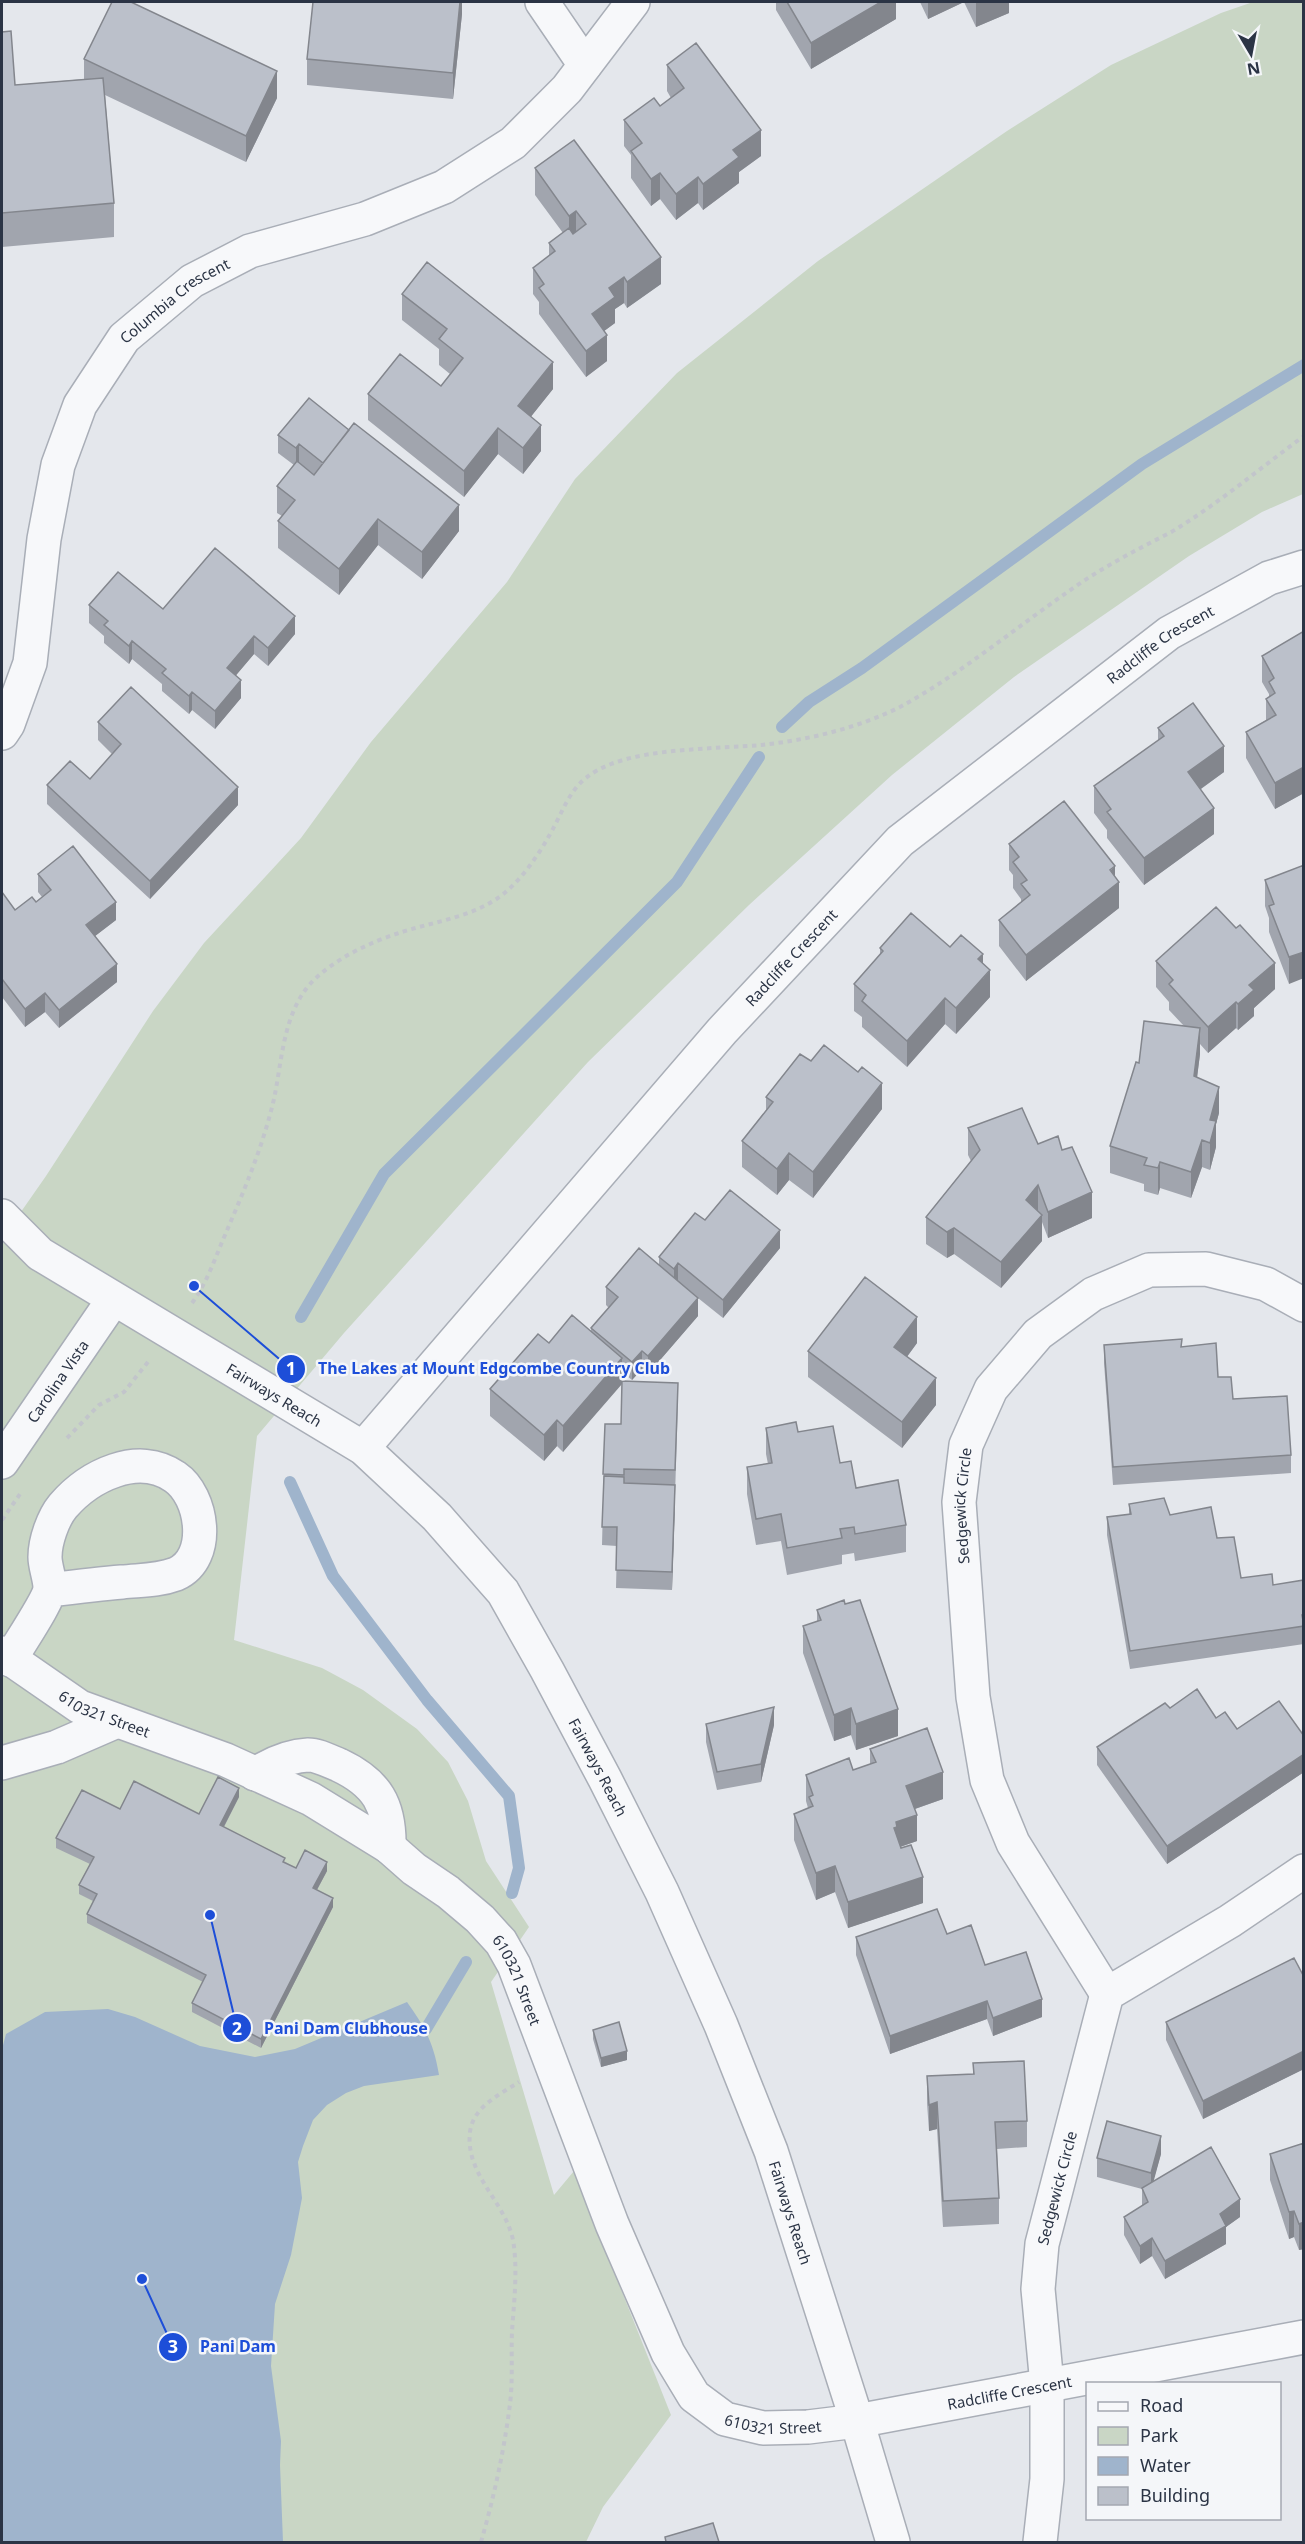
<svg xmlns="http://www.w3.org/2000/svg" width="1305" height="2544" font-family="'Noto Sans',sans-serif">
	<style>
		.green { fill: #c9d6c5 }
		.water { fill: #9fb4cc }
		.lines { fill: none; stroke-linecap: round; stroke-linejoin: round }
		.stream { stroke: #9fb4cc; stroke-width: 12 }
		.minor-casing { stroke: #a9aeb7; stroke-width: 36 }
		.path { stroke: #c2c5cb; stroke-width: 4; stroke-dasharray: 4.5 4.5; stroke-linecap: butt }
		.minor { stroke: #f7f8fa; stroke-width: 33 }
		.wall { fill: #a1a5ae }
		.shaded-wall { fill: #83868d }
		.building { fill: #bbc0ca; stroke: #83868d; stroke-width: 1.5 }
		.labels { text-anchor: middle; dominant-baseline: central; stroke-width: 5; stroke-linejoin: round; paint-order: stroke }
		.street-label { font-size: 15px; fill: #2b3445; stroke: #f4f6f9 }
		.leader { fill: none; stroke: #1d4ed8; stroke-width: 2 }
		.callout-dot { fill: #1d4ed8; stroke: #f4f6f9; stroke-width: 2 }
		.mark-label { font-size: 18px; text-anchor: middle; font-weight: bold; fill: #fff }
		.callout-label { font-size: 16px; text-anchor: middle; font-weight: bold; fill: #1d4ed8; stroke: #f4f6f9; stroke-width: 5; stroke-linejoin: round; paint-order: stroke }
	</style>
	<rect width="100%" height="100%" fill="#e4e7ec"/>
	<path class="green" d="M1253 2H1303V494L1262 512 1189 556 1014 677 892 775 749 905 588 1062 344 1333 257 1436 234 1640 322 1668 363 1690 417 1729 448 1762 468 1801 486 1861 529 1927 491 1982 554 2195 574 2171 671 2415 603 2507 586 2542H2V1239L46 1176 153 1011 204 943 301 838 371 742 507 582 575 479 677 373 818 261 1007 131 1111 65 1221 13Z"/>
	<path class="water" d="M407 2002C425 2027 434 2044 439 2075L364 2086 346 2093 327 2105 313 2120 303 2146 298 2162 302 2198 291 2255 275 2304 271 2366 281 2441 280 2465 283 2542H2V2049L6 2034 45 2012 108 2009 135 2017 200 2046 255 2057 295 2049Z"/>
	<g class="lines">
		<path class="stream" d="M782 727 809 702 862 668 1142 464 1304 365
			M301 1317 384 1174 677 882 759 757
			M290 1482 333 1576 427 1700 509 1796 519 1868 512 1893
			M413 2036 426 2029 466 1962"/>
		<defs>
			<g id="minor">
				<path d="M542 2 585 65"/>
				<path id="s1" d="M2 733 8 724 30 663 44 539 58 465 80 405 124 338 192 281 250 251 365 219 444 187 513 143 567 89 633 2"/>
				<path id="s2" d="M2 1216 40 1254 363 1448 437 1517 503 1592 547 1670 605 1779 662 1892 721 2025 771 2151 857 2421 893 2542"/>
				<path id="s3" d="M363 1448 722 1031 900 841 1169 633 1269 578 1304 567"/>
				<path id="s4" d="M2 1462 113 1300"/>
				<path id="s5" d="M2 1653 80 1707 226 1760 311 1799 389 1847 414 1869 448 1892 480 1919 501 1942 514 1965 612 2224 668 2353 694 2396 725 2419 763 2428 808 2427 857 2421 1304 2337"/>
				<path d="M10 1660C17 1647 49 1600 50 1588 50 1578 45 1567 45 1557 45 1541 53 1518 63 1506 89 1476 138 1451 175 1477 203 1496 212 1558 176 1574 157 1581 141 1580 122 1582 98 1584 74 1587 50 1590"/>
				<path d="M2 1763 57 1747 117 1721"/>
				<path d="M255 1774C271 1764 288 1756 308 1755 318 1755 329 1761 339 1765 377 1783 390 1805 389 1847"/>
				<path id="s6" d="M1107 1994 1013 1843 987 1780 973 1697 959 1502 966 1445 991 1389 1038 1334 1093 1294 1149 1270 1206 1269 1266 1284 1304 1305"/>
				<path id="s7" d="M1040 2542 1047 2479V2385L1038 2289 1042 2244 1107 1994 1230 1921 1304 1871"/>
			</g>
		</defs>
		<use href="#minor" class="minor-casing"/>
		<path class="path" d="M192 1303C207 1283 215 1258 225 1235 244 1191 263 1146 274 1099 282 1061 283 1015 310 984 332 960 370 942 402 932 433 922 466 918 495 900 517 886 536 859 549 836 568 803 570 780 611 764 653 748 715 749 761 745 808 740 858 728 900 707 959 675 1014 629 1069 591 1094 573 1121 558 1148 544 1159 538 1171 533 1181 526 1224 499 1263 466 1304 436
			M67 1438 99 1405 124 1392 148 1362
			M2 1520 20 1494
			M481 2542C494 2497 504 2451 510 2404 513 2380 511 2355 512 2331 514 2302 518 2269 513 2240 505 2201 465 2175 470 2132 473 2107 499 2095 519 2082"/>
		<use href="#minor" class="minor"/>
	</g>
	<path class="wall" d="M462 2V14L453 99 307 85V59Z
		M776 2H896V19L811 69 776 10Z
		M920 2H1009V13L976 27 964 2 928 19Z
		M2 32 15 85 84 79V59L277 98 246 162 105 95 114 203V237L2 247Z
		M667 65 761 156 739 172V183L703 210 698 203 676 220 660 199 651 206 631 178V155L624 146V120L660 106 671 98 667 91Z
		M535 168 661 284 627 308 624 303 615 309V323L604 331 607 361 586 377 539 314V302L533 294V268L549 256V243L563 233 535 195Z
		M402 294 553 389 531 416 541 451 523 474 498 454 464 497 368 420V394L441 386 450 374 439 365V349L402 320Z
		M309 398 459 531 422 579 378 545 339 595 278 548V521L282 516 277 513V486L294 465 278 453V435Z
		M89 605 163 609 295 634 268 666 254 654 236 675 241 698 215 729 192 710 189 714 162 691V684L132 659 129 664 104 643V636L89 623Z
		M1304 631V793L1275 809 1246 758V732L1266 720V699L1269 697V694L1262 682V656Z
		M98 722 238 805 150 899 47 804V785L90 779 112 754 98 740Z
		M1158 728 1224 772 1201 789 1214 834 1144 885 1107 838V830L1094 813V786L1158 741Z
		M1009 844 1115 877 1119 908 1026 981 999 946V920L1021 902V899L1013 888V875L1009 870Z
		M1304 865 1289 984 1269 932V918L1265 906V880Z
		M38 874 116 920 95 936 117 982 59 1028 45 1012 25 1027 2 997V892L15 910 36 902 42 897 38 892Z
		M950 947 983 964 990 997 956 1034 945 1024 907 1067 862 1027V1017L854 1011V984L880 955V948Z
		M1156 961 1275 989 1254 1008V1016L1238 1030 1236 1028 1208 1053 1200 1044V1054L1197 1077 1219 1113 1216 1124V1147L1210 1170 1202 1167 1191 1198 1160 1188 1158 1195 1144 1191V1184L1110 1173V1146L1139 1063 1184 1026 1169 1010V1002L1156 987Z
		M811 1061 858 1072 882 1109 813 1198 789 1180 777 1195 742 1167V1141L766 1110V1097Z
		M968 1128 1062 1150 1092 1218 1048 1238 1042 1222V1241L1001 1288 954 1254 947 1258 926 1244V1217L971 1161 968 1155Z
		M705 1220 780 1248 723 1318 683 1286 698 1316 648 1374 642 1369 632 1380 622 1372 563 1452 557 1446 544 1461 490 1416V1389L549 1343 591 1332V1328L609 1308 606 1305V1287L659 1265V1257Z
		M917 1343 907 1357 936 1405 902 1448 808 1377V1351Z
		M1104 1345 1182 1347 1218 1377 1233 1399 1291 1455V1473L1113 1485 1104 1363Z
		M678 1401 672 1590 616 1588 617 1546 602 1545 605 1424H621Z
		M766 1428 798 1432 840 1463 856 1488 906 1525V1552L855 1561 854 1553 842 1555V1564L787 1575 781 1541 756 1545 747 1494V1467L768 1464 766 1454Z
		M1129 1504 1170 1515 1217 1538 1241 1578 1273 1585 1304 1580V1644L1130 1669 1107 1535V1517L1129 1515Z
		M845 1604 898 1736 856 1750 851 1735 834 1741 803 1653V1626L817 1622V1610Z
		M1170 1708 1216 1718 1237 1729 1304 1736V1772L1167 1864 1097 1765V1747Z
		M706 1724 774 1725 761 1782 717 1790 706 1742Z
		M870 1749 943 1799 915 1809 917 1841 900 1847 923 1903 848 1928 835 1892 816 1900 794 1840V1814L808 1808 806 1801V1775L853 1770 870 1764Z
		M239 1797 224 1827 296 1868 327 1871 317 1890 333 1907 261 2048 192 2012V2003L203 1982 87 1923V1914L93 1901 79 1894V1885L90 1864 56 1848V1838L120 1809 199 1814Z
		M1303 1904H1304V1931L1303 1930Z
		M947 1934 985 1965 1042 2017 993 2036 987 2019 890 2054 856 1955V1937Z
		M1304 1977V2069L1203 2119 1166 2040V2022Z
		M593 2030 627 2060 601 2067 593 2039Z
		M973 2063 1027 2121V2147L997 2149 999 2198V2224L943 2227 937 2129 929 2131 927 2103V2076L973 2074Z
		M1304 2143V2249L1299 2250 1294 2237 1289 2239 1270 2180V2154Z
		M1161 2154 1153 2181 1240 2217 1226 2227V2244L1165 2279 1152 2256 1140 2264 1124 2235V2217L1142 2206V2189L1097 2177V2158Z"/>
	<path class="shaded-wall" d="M460 2H462V14L453 99V73Z
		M881 2H896V19L811 69V43Z
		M928 2H964L928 19Z
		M976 2H1009V13L976 27Z
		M277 71V98L246 162V136Z
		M761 130V156L739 172V183L703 210V184L733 150Z
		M660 173V199L651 206V179Z
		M698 177V203L676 220V194Z
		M576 211V237L569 242V216Z
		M661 257V284L627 308V282Z
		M624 277V303L615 309V323L592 340V314L609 288Z
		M607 335V361L586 377V351Z
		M553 362V389L518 433V406Z
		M541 425V451L523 474V448Z
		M498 428V454L464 497V471Z
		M299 444V463L296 466V448Z
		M459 505V531L422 579V552Z
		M378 519V545L339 595V569Z
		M295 616V634L268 666V648Z
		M254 636V654L227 686V668Z
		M132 641V659L129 664V646Z
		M241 680V698L215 729V711Z
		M192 692V710L189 714V696Z
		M1224 746V772L1188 798V772Z
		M1304 767V793L1275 809V783Z
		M238 787V805L150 899V881Z
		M1214 808V834L1144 885V858Z
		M1115 866V885L1119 882V908L1026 981V955Z
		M116 902V920L86 943V925Z
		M1304 952V978L1289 984V957Z
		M983 954V979L990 970V997L956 1034V1008L978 959Z
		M1275 963V989L1254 1008V1016L1238 1030V1004L1249 985Z
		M117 964V982L59 1028V1010Z
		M45 993V1012L25 1027V1009Z
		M945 998V1024L907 1067V1041Z
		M1236 1002V1028L1208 1053V1027Z
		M1200 1028V1054L1194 1102V1076Z
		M882 1083V1109L813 1198V1172Z
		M1219 1087V1113L1216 1124V1147L1210 1170V1120Z
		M1202 1140V1167L1191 1198V1172Z
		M789 1153V1180L777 1195V1169Z
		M1160 1162V1188L1158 1195V1168Z
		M1038 1185V1211L1026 1200Z
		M1092 1192V1218L1048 1238V1212Z
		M1042 1215V1241L1001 1288V1262Z
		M954 1228V1254L947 1258V1232Z
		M780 1230V1248L723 1318V1300Z
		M678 1263V1281L674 1287V1269Z
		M698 1298V1316L648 1374V1356Z
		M917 1317V1343L894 1374V1347Z
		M642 1351V1369L632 1380V1362Z
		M622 1358V1384L563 1452V1426Z
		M936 1378V1405L902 1448V1422Z
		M557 1420V1446L544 1461V1435Z
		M675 1485V1504L672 1590V1572Z
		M774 1707V1725L761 1782V1764Z
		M851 1708V1735L834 1741V1715Z
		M898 1709V1736L856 1750V1724Z
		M1304 1754V1772L1167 1864V1846Z
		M943 1772V1799L906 1812V1786Z
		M239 1788V1797L220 1834V1825Z
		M917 1815V1841L897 1848 894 1828 896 1822Z
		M327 1862V1871L313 1897V1888Z
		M835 1866V1892L816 1900V1873Z
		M923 1877V1903L848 1928V1902Z
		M333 1898V1907L261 2048V2039Z
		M1042 1999V2017L993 2036V2018Z
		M987 2001V2019L890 2054V2036Z
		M627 2051V2060L601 2067V2058Z
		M1304 2051V2069L1203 2119V2101Z
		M937 2102V2129L929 2131V2105Z
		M1161 2136V2154L1151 2191V2173Z
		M1240 2199V2217L1226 2227V2244L1165 2279V2261L1220 2214Z
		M1294 2211V2237L1289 2239V2212Z
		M1304 2222V2249L1299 2250V2224Z
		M1152 2238V2256L1140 2264V2246Z"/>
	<path class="building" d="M112 2H131L277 71 246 136 84 59Z
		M313 2H460L453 73 307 59Z
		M787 2H881L811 43Z
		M11 31 15 85 103 78 114 203 2 213V32Z
		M696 43 761 130 733 150 739 157 703 184 698 177 676 194 660 173 651 179 631 151 642 143 624 120 654 98 660 106 684 88 667 65Z
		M574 140 661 257 627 282 624 277 609 288 615 297 592 314 607 335 586 351 539 288 544 284 533 268 555 251 549 243 569 228 573 234 586 224 576 211 569 216 535 168Z
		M427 262 553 362 518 406 541 425 523 448 498 428 464 471 368 394 400 354 441 386 463 358 439 339 447 329 402 294Z
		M309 398 349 430 323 463 299 444 296 448 278 435Z
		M354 423 459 505 422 552 378 519 339 569 278 521 295 500 277 486 297 461 314 475Z
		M215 548 295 616 268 648 254 636 227 668 241 680 215 711 192 692 189 696 162 673 166 669 132 641 129 646 104 625 108 621 89 605 118 572 163 609Z
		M1304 631V767L1275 783 1246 732 1276 715 1266 699 1275 693 1269 682 1274 678 1262 656Z
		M131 687 238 787 150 881 47 785 70 761 90 779 121 744 98 722Z
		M1193 703 1224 746 1188 772 1214 808 1144 858 1107 812 1111 809 1094 786 1164 736 1158 728Z
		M1064 801 1115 866 1110 870 1119 882 1026 955 999 920 1030 895 1021 884 1027 880 1013 862 1019 857 1009 844Z
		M73 846 116 902 86 925 117 964 59 1010 45 993 25 1009 2 979V892L15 910 32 897 36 902 51 890 38 874Z
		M1304 865V952L1289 957 1269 906 1274 904 1265 880Z
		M1216 907 1236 928 1240 925 1275 963 1249 985 1254 990 1238 1004 1236 1002 1208 1027 1169 984 1173 980 1156 961Z
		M911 913 950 947 961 935 983 954 978 959 990 970 956 1008 945 998 907 1041 862 1001 866 995 854 984 883 951 880 948Z
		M1144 1021 1200 1028 1194 1076 1219 1087 1210 1120 1216 1121 1210 1143 1202 1140 1191 1172 1160 1162 1158 1168 1144 1165 1147 1158 1110 1146 1136 1062 1139 1063Z
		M824 1045 858 1072 862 1067 882 1083 813 1172 789 1153 777 1169 742 1141 773 1102 766 1097 800 1054 811 1061Z
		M1022 1108 1038 1144 1058 1136 1062 1150 1072 1147 1092 1192 1048 1212 1038 1185 1026 1200 1042 1215 1001 1262 954 1228 947 1232 926 1217 980 1150 968 1128Z
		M730 1190 780 1230 723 1300 678 1263 674 1269 659 1257 695 1213 705 1220Z
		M639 1248 698 1298 648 1356 642 1351 632 1362 591 1328 618 1297 606 1287Z
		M865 1277 917 1317 894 1347 936 1378 902 1422 808 1351Z
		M572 1315 622 1358 563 1426 557 1420 544 1435 490 1389 538 1334 549 1343Z
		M1182 1339 1181 1347 1216 1343 1218 1377H1231L1233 1399 1287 1396 1291 1455 1113 1467 1104 1345Z
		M622 1381 678 1383 675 1470 624 1469V1475L603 1474 605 1424H621Z
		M796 1422 798 1432 833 1426 840 1463 851 1461 856 1488 898 1480 906 1525 855 1534 854 1527 840 1529 842 1538 787 1548 781 1514 756 1519 747 1467 772 1463 766 1428Z
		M604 1476 624 1477V1483L675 1485 672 1572 616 1570 617 1527H602Z
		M1164 1498 1170 1515 1211 1507 1217 1538 1234 1537 1241 1578 1272 1574 1273 1585 1304 1580V1615H1302L1304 1626 1130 1651 1107 1517 1131 1514 1129 1504Z
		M844 1600 845 1604 860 1600 898 1709 856 1724 851 1708 834 1715 803 1626 821 1620 817 1610Z
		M1197 1689 1216 1718 1225 1712 1237 1729 1279 1701 1304 1736V1754L1167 1846 1097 1747 1165 1703 1170 1708Z
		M774 1707 761 1764 717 1772 706 1724Z
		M927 1728 943 1772 906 1786 917 1815 896 1822 897 1827 894 1828 901 1848 911 1845 923 1877 848 1902 835 1866 816 1873 794 1814 813 1806 809 1797 813 1795 806 1775 849 1758 853 1770 876 1762 870 1749Z
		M218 1777 239 1788 220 1825 285 1858 283 1862 296 1868 305 1850 327 1862 313 1888 333 1898 261 2039 192 2003 206 1975 87 1914 97 1894 79 1885 94 1857 56 1838 82 1790 120 1809 134 1781 199 1814Z
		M937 1909 947 1934 971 1925 985 1965 1026 1952 1042 1999 993 2018 987 2001 890 2036 856 1937Z
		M1294 1958 1304 1977V2051L1203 2101 1166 2022Z
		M619 2022 627 2051 601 2058 593 2030Z
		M1024 2061 1027 2121 995 2122 999 2198 943 2201 937 2102 929 2105 927 2076 974 2074 973 2063Z
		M1107 2121 1161 2136 1151 2173 1097 2158Z
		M1304 2143V2222L1299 2224 1294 2211 1289 2212 1270 2154Z
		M1211 2147 1240 2199 1220 2214 1226 2226 1165 2261 1152 2238 1140 2246 1124 2217 1148 2202 1142 2188Z
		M713 2523 719 2542H666L665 2537Z"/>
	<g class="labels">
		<g class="street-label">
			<text stroke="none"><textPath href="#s1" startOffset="483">Columbia Crescent</textPath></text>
			<text stroke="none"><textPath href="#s3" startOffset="1137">Radcliffe Crescent</textPath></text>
			<text stroke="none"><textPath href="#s3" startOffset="651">Radcliffe Crescent</textPath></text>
			<text stroke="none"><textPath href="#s4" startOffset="98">Carolina Vista</textPath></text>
			<text stroke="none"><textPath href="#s2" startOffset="327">Fairways Reach</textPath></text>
			<text stroke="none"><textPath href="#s6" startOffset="522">Sedgewick Circle</textPath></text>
			<text stroke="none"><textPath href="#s5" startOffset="120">610321 Street</textPath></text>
			<text stroke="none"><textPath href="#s2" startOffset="831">Fairways Reach</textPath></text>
			<text stroke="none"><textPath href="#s5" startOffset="624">610321 Street</textPath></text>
			<text stroke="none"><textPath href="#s7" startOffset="357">Sedgewick Circle</textPath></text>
			<text stroke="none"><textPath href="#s2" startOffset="1317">Fairways Reach</textPath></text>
			<text stroke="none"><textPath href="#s5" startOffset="1404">Radcliffe Crescent</textPath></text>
			<text stroke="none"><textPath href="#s5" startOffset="1164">610321 Street</textPath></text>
		</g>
	</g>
	<path class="leader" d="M194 1286L291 1369M210 1915L237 2028M142 2279L173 2347"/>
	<g class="callout-dot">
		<circle cx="194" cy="1286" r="6"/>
		<circle cx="210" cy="1915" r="6"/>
		<circle cx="142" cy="2279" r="6"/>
		<circle cx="291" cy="1369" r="15"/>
		<circle cx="237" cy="2028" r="15"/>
		<circle cx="173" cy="2347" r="15"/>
	</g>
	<g class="mark-label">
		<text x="291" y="1375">1</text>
		<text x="237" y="2035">2</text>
		<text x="173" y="2353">3</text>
	</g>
	<g class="callout-label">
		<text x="494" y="1374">The Lakes at Mount Edgcombe Country Club</text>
		<text x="346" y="2034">Pani Dam Clubhouse</text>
		<text x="238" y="2352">Pani Dam</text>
	</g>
	<rect width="1305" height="2544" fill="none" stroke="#2b3445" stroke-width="6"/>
	<rect x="1086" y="2382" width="195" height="138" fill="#f4f6f9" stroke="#a4a8b1" stroke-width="1.5"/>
	<rect x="1098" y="2402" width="30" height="9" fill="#f7f8fa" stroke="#a4a8b1" stroke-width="1.5"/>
	<text x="1140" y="2412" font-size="18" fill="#2b3445">Road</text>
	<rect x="1098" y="2427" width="30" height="18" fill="#c9d6c5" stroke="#a4a8b1" stroke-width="1.5"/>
	<text x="1140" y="2442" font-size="18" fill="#2b3445">Park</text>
	<rect x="1098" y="2457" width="30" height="18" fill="#9fb4cc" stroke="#a4a8b1" stroke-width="1.5"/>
	<text x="1140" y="2472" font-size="18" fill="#2b3445">Water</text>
	<rect x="1098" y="2487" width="30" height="18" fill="#bbc0ca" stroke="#a4a8b1" stroke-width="1.5"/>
	<text x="1140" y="2502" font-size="18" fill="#2b3445">Building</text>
	<g transform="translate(1251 54) rotate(170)" stroke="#f4f6f9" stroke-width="4.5" paint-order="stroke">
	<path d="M0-4.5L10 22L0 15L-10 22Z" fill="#2b3445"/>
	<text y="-9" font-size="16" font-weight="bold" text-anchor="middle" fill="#2b3445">N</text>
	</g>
</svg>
